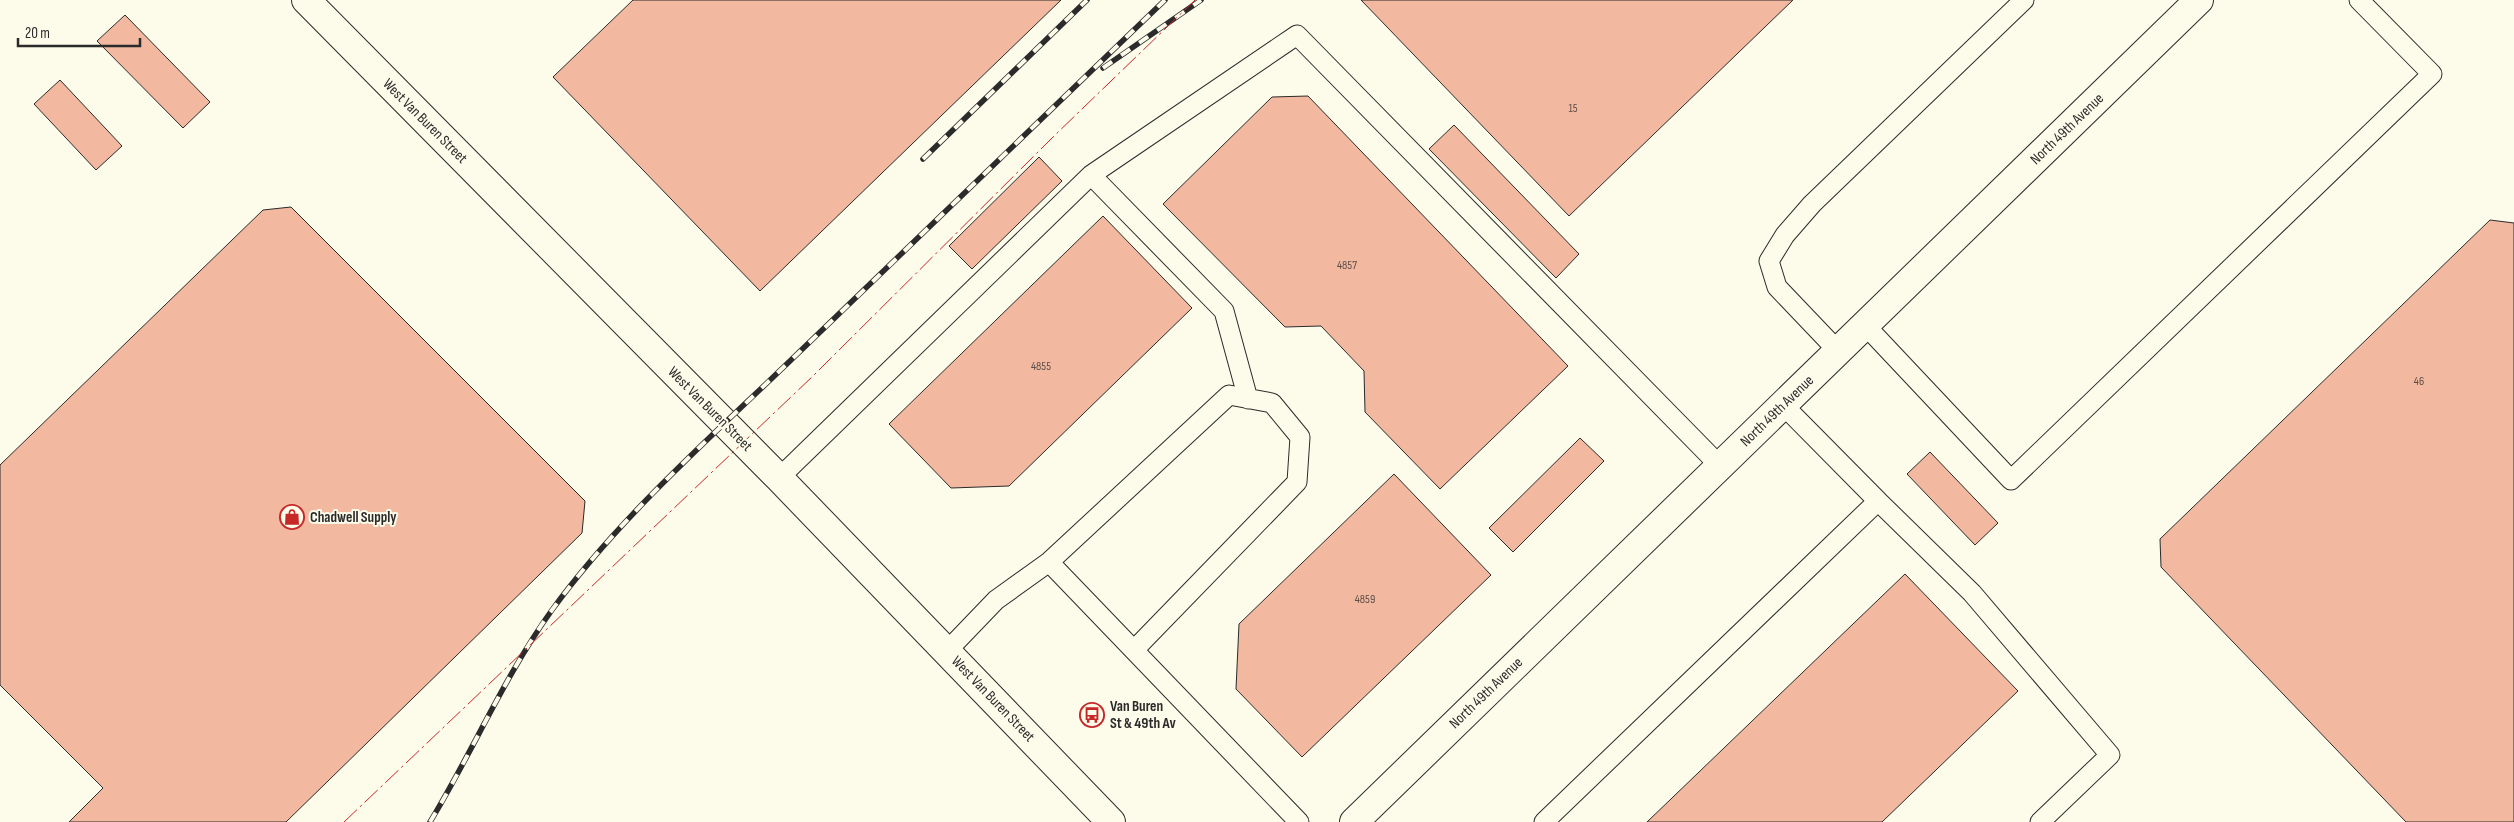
<svg xmlns="http://www.w3.org/2000/svg" width="2514" height="822" font-family="'Sofia Sans Condensed',sans-serif">
	<style>
		.building { fill: #f2b8a0; stroke: #2b2b2b }
		.lines { fill: none; stroke-linecap: round; stroke-linejoin: round }
		.service-casing { stroke: #2b2b2b; stroke-width: 21 }
		.minor-casing { stroke: #2b2b2b; stroke-width: 30 }
		.primary-casing { stroke: #2b2b2b; stroke-width: 30 }
		.service { stroke: #fdfbea; stroke-width: 19 }
		.minor { stroke: #fdfbea; stroke-width: 28 }
		.primary { stroke: #fdfbea; stroke-width: 28 }
		.rail-casing { stroke: #2b2b2b; stroke-width: 5.5 }
		.rail { stroke: #fdfbea; stroke-width: 4; stroke-dasharray: 11; stroke-linecap: butt }
		.power { stroke: #c62828; stroke-width: 1; stroke-dasharray: 18 4 2.5 4; stroke-linecap: butt }
		.labels { text-anchor: middle; dominant-baseline: central; stroke-width: 4; stroke-linejoin: round; paint-order: stroke }
		.number-label { font-size: 12px; fill: #5d4e48 }
		.street-label { font-size: 15px; fill: #2b2b2b; stroke: #fdfbea }
		.poi-label { font-size: 15px; font-weight: bold; fill: #2b2b2b; stroke: #fdfbea; text-anchor: start }
	</style>
	<rect width="100%" height="100%" fill="#fdfbea"/>
	<path class="building" d="M633 0H1061L760 291 553 77Z
		M1361 0H1793L1569 216Z
		M125 15 210 102 183 128 97 41Z
		M60 80 122 146 96 170 34 104Z
		M1308 96 1568 366 1440 489 1365 412 1364 371 1321 326 1285 327 1163 204 1272 97Z
		M1454 125 1579 254 1556 278 1429 149Z
		M1039 157 1062 181 972 269 949 246Z
		M291 207 585 501 582 533 286 822H69L103 788 0 685V465L263 210Z
		M1103 216 1192 308 1009 486 951 488 889 424Z
		M2490 220 2514 223V822H2406L2161 567 2160 539Z
		M1580 438 1604 461 1513 552 1489 528Z
		M1930 452 1998 523 1975 545 1907 474Z
		M1394 474 1491 575 1302 757 1236 689 1239 624Z
		M1905 574 2018 691 1882 822H1647Z"/>
	<g class="lines">
		<defs>
			<path id="service" d="M1091 175 1224 311 1248 399
				M1865 325 2011 480 2432 74 2359 0
				M1838 351 1777 287 1769 261 1785 235 1812 204 2024 0
				M779 478 1091 175 1297 35 1720 466
				M1878 501 1972 593 2110 755 2040 822
				M1134 650 1297 482 1300 437 1272 403 1229 395 1049 562 1299 822
				M947 651 996 600 1049 562
				M1544 822 1878 501 1783 405"/>
			<path id="minor" d="M1354 822 2199 0"/>
			<path id="primary" d="M306 0 779 478 1111 822"/>
		</defs>
		<use href="#service" class="service-casing"/>
		<use href="#minor" class="minor-casing"/>
		<use href="#primary" class="primary-casing"/>
		<use href="#service" class="service"/>
		<use href="#minor" class="minor"/>
		<use href="#primary" class="primary"/>
		<defs>
			<path id="rail" d="M1103 68 1201 0
				M923 159 1087 0
				M430 822C472 753 505 675 552 610 618 519 710 438 791 360 916 240 1040 120 1165 0"/>
		</defs>
		<use href="#rail" class="rail-casing"/>
		<use href="#rail" class="rail"/>
		<path class="power" d="M344 822 813 376 1053 137 1195 0"/>
	</g>
	<defs>
		<symbol id="shop-ring" viewBox="-11 -11 22 22"><circle r="9.5" fill="#fdfbea" stroke="#c62828" stroke-width="1.5"/><path d="M-5-2.5h2.3a2.7 3.5 0 0 1 5.4 0H5L5.5 6h-11ZM-1.5-2.5h3a1.5 2.3 0 0 0-3 0Z" fill="#c62828"/></symbol>
		<symbol id="bus-ring" viewBox="-11 -11 22 22"><circle r="9.5" fill="#fdfbea" stroke="#c62828" stroke-width="1.5"/><path d="M-5-6H5V4H4V6H2V4H-2V6H-4V4H-5ZM-3.5-4V0h7V-4ZM-3.5 1.2v1.5H-2V1.2ZM2 1.2v1.5H3.5V1.2Z" fill="#c62828"/></symbol>
	</defs>
	<g fill-rule="evenodd">
		<use href="#shop-ring" x="278" y="503" width="28" height="28"/>
		<use href="#bus-ring" x="1078" y="701" width="28" height="28"/>
	</g>
	<g class="labels">
		<g class="number-label">
			<text x="1573" y="108">15</text>
			<text x="1347" y="265">4857</text>
			<text x="1041" y="366">4855</text>
			<text x="2419" y="381">46</text>
			<text x="1365" y="599">4859</text>
		</g>
		<g class="street-label">
			<text transform="translate(425 121) rotate(45)">West Van Buren Street</text>
			<text transform="translate(2067 129) rotate(-44)">North 49th Avenue</text>
			<text transform="translate(710 409) rotate(45)">West Van Buren Street</text>
			<text transform="translate(1777 411) rotate(-44)">North 49th Avenue</text>
			<text transform="translate(1486 693) rotate(-44)">North 49th Avenue</text>
			<text transform="translate(993 699) rotate(46)">West Van Buren Street</text>
		</g>
		<g class="poi-label">
			<text x="310" y="517">Chadwell Supply</text>
			<text x="1110" y="706">Van Buren<tspan x="1110" dy="17">St &amp; 49th Av</tspan></text>
		</g>
	</g>
	<path d="M18 38v8h122v-8" fill="none" stroke="#2b2b2b" stroke-width="2.5"/>
	<text x="25" y="38" font-size="15" fill="#2b2b2b" stroke="#fdfbea" stroke-width="4" paint-order="stroke">20 m</text>
</svg>
